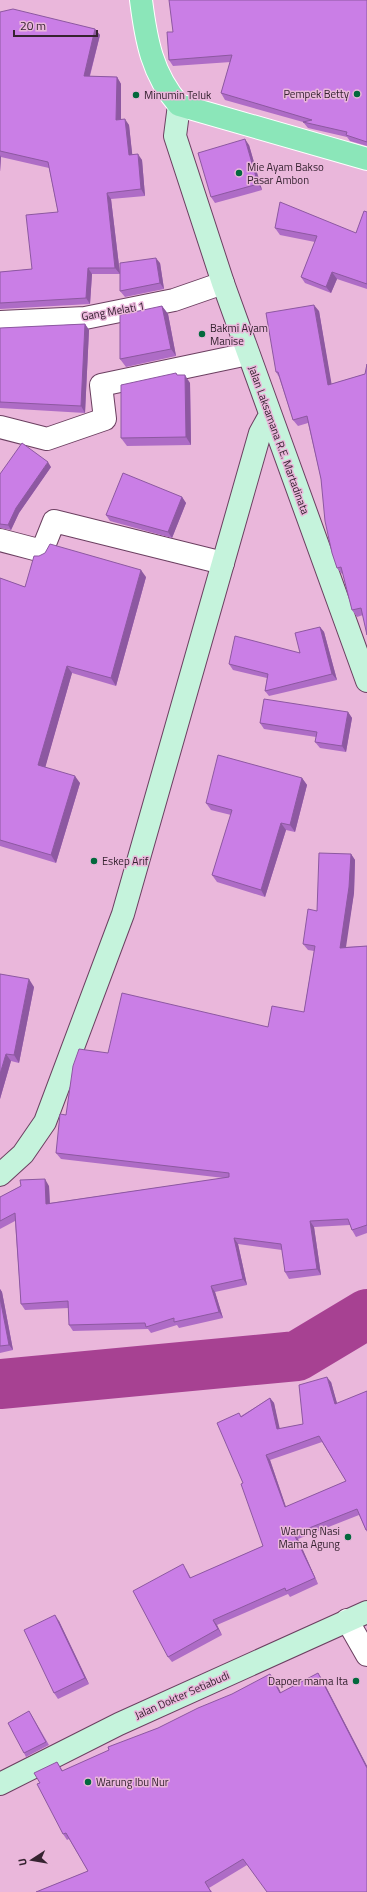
<svg xmlns="http://www.w3.org/2000/svg" width="367" height="1892" font-family="'Titillium Web',sans-serif">
	<style>
		.lines { fill: none; stroke-linecap: round; stroke-linejoin: round }
		.river { stroke: #a74192; stroke-width: 50 }
		.street-casing { stroke: #6b3f60; stroke-width: 24 }
		.secondary-casing { stroke: #6b3f60; stroke-width: 24 }
		.primary-casing { stroke: #fff; stroke-width: 24 }
		.street { stroke: #fff; stroke-width: 22 }
		.secondary { stroke: #c5f3dc; stroke-width: 22 }
		.primary { stroke: #8be6b9; stroke-width: 22 }
		.wall { fill: #ae6cc6; fill-rule: evenodd }
		.shaded-wall { fill: #8d58a1 }
		.building { fill: #ca7ee6; stroke: #8d58a1; fill-rule: evenodd }
		.poi-dot { fill: #03683d; stroke: #eab7db; stroke-width: 1.5 }
		.labels { text-anchor: middle; dominant-baseline: central; stroke-width: 3; stroke-linejoin: round; paint-order: stroke }
		.poi-label { font-size: 11px; fill: #362331; stroke: #eab7db; text-anchor: start }
		.street-label { font-size: 11px; fill: #362331; stroke: #eab7db }
	</style>
	<rect width="100%" height="100%" fill="#eab7db"/>
	<g class="lines">
		<path class="river" d="M0 1384 297 1356 367 1314"/>
		<defs>
			<path id="street" d="M0 322 85 318 174 300 223 283
				M0 427 47 439 105 419 101 385 248 354
				M0 540 42 551 54 521 223 563
				M347 1620 367 1655"/>
			<path id="secondary" d="M179 105 175 136 223 283 367 681
				M0 1175 23 1154 45 1122 123 914 260 433 270 415
				M0 1784 119 1724 367 1612"/>
			<path id="primary" d="M141 0C146 40 152 74 179 105L367 159"/>
		</defs>
		<use href="#street" class="street-casing"/>
		<use href="#secondary" class="secondary-casing"/>
		<use href="#primary" class="primary-casing"/>
		<use href="#street" class="street"/>
		<use href="#secondary" class="secondary"/>
		<use href="#primary" class="primary"/>
	</g>
	<path class="wall" d="M367 0V146L350 141 347 137 308 128 303 122 225 100 221 93 231 62 173 66 169 60 173 32Z
		M0 12 95 29 100 35 90 76 117 77 121 84V119L129 125 132 154 142 160 145 196 111 199 120 274H92L90 304 0 309V272L32 269 58 212 49 168 1 157 0 172Z
		M249 145 262 190 215 203 211 197Z
		M367 212V289L337 279 331 293 305 283 301 277 315 242 280 235 275 228 356 233Z
		M160 263 164 289 125 297 120 291Z
		M162 306 168 314 176 356 126 367 120 359Z
		M319 311 331 384 365 374 363 615 357 617 352 610 343 574H342L337 568 321 479 308 423 298 426 293 420 279 377 276 372Z
		M85 324 89 330 85 413 0 408V328Z
		M176 373 177 375 190 383 191 445 127 446 121 438Z
		M51 467 19 513 11 530 0 528V474Z
		M182 497 186 503 172 538 110 521 106 515Z
		M146 577 116 686 72 673 45 767 80 783 56 863 0 846V578L25 587Z
		M320 627 324 632 337 680 269 696 265 691 267 678 233 670 229 664 300 653Z
		M348 712 352 718 346 752 320 748 315 742 316 737 264 729 260 723Z
		M302 778 307 785 295 832 286 830 265 897 217 882 212 875 231 815 211 810 206 803Z
		M351 854 355 860 354 893 345 947 367 946V1233L356 1237 352 1230 350 1225 314 1227 321 1275 289 1279 285 1272 282 1250 238 1244 247 1285 215 1292 223 1318 179 1328 177 1325 151 1333 148 1329 73 1331 69 1325V1308L25 1310 21 1304 15 1221 0 1229V1197L21 1186H49L50 1203 224 1178 61 1159 56 1153 66 1115 108 1053 268 1027 304 1012 314 951 308 950 303 944 317 911Z
		M0 974 34 987 19 1063 11 1061 0 1099Z
		M0 1289 2 1292 13 1350 0 1353Z
		M331 1382 337 1404 367 1391V1532L359 1515 298 1539 318 1584 290 1597 288 1594 217 1625 222 1635 172 1662 168 1657 186 1569 191 1578 263 1546 243 1483 241 1416 270 1398 274 1403 279 1429 303 1424ZM322 1442 346 1481 286 1507 270 1460Z
		M59 1621 89 1684 58 1699 54 1693Z
		M274 1679 281 1693 322 1679 367 1766V1892L247 1865 209 1888 212 1892H36L88 1871 69 1839 67 1840 63 1834 40 1783 57 1762 63 1771 158 1728Z
		M31 1714 49 1745 26 1757 24 1753Z"/>
	<path class="shaded-wall" d="M95 29 100 35 88 82 84 76Z
		M117 77 121 84V126L116 120Z
		M125 119 129 125 133 161 129 155Z
		M245 139 249 145 262 190 258 184Z
		M138 154 142 160 145 196 141 189Z
		M0 155 1 157 0 172Z
		M107 193 111 199 120 274 115 268Z
		M156 258 160 263 164 289 160 283Z
		M88 268 92 274 90 304 86 298Z
		M332 272 337 279 331 293 326 287Z
		M314 305 319 311 333 392 328 385Z
		M162 306 168 314 176 356 171 349Z
		M85 324 89 330 85 413 81 406Z
		M185 375 190 383 191 445 186 437Z
		M48 462 51 467 19 513 11 530 8 525 16 508Z
		M182 497 186 503 172 538 168 532Z
		M141 570 146 577 116 686 111 678Z
		M320 627 324 632 337 680 332 674Z
		M67 666 72 673 44 772 38 765Z
		M348 712 352 718 346 752 342 746Z
		M75 776 80 783 56 863 51 855Z
		M302 778 307 785 295 832 290 825Z
		M281 823 286 830 265 897 261 890Z
		M351 854 355 860 354 893 345 954 340 948Z
		M29 979 34 987 19 1063 14 1055Z
		M6 1054 11 1061 0 1099V1074Z
		M45 1179 49 1186 50 1210 46 1204Z
		M310 1221 314 1227 321 1275 317 1269Z
		M234 1238 238 1244 247 1285 243 1279Z
		M211 1286 215 1292 223 1318 219 1312Z
		M0 1289 2 1292 13 1350 9 1345 0 1298Z
		M327 1377 331 1382 339 1410 335 1404Z
		M270 1398 274 1403 281 1434 277 1429Z
		M266 1455 270 1460 288 1513 285 1507Z
		M294 1534 298 1539 318 1584 315 1578Z
		M55 1615 59 1621 89 1684 85 1678Z
		M213 1620 217 1625 222 1635 218 1629Z
		M318 1673 322 1679 367 1766V1768Z
		M270 1674 274 1679 284 1699 280 1693Z"/>
	<path class="building" d="M169 0H367V142L346 135 347 132 303 122 312 120 221 93 232 55 169 60 167 32H173Z
		M13 9 95 29 84 76 117 77 116 120 125 119 129 155 138 154 141 189 107 193 115 268H88L86 298 0 303V272L32 269 26 215 58 212 48 162 0 151V12Z
		M245 139 258 184 211 197 198 153Z
		M280 202 356 233 364 211 367 212V284L332 272 326 287 301 277 317 236 275 228Z
		M156 258 160 283 120 291V263Z
		M314 305 328 385 365 374 367 364V635L361 608 352 610 341 567 337 568 332 553 325 521 321 479 307 416 293 420 278 372H276L266 313Z
		M162 306 171 349 120 359V315Z
		M85 324 81 406 0 402V328Z
		M176 373 177 375H185L186 437 121 438V385Z
		M22 443 48 462 16 508 8 525 0 524V474Z
		M123 473 182 497 168 532 106 515Z
		M50 544 141 570 111 678 67 666 38 765 75 776 51 855 0 840V578L25 587 34 556H39L45 553Z
		M320 627 332 674 265 691 268 674 229 664 235 636 300 653 295 633Z
		M264 699 348 712 342 746 315 742 317 732 260 723Z
		M218 755 302 778 290 825 281 823 261 890 212 875 232 810 206 803Z
		M319 853 351 854 349 887 340 948 367 946V1225L352 1230 348 1219 310 1221 317 1269 285 1272 281 1244 234 1238 243 1279 211 1286 219 1312 174 1322V1318L146 1327 145 1323 69 1325 68 1301 21 1304 15 1213 0 1221V1197L21 1186 20 1180 45 1179 46 1204 229 1177V1173L56 1153 60 1114 66 1115 73 1066 79 1049 108 1053 122 993 268 1027 272 1006 304 1012 315 946 303 944 308 909 317 911Z
		M0 974 29 979 14 1055 6 1054 0 1074Z
		M0 1298 9 1345 0 1346Z
		M327 1377 335 1404 367 1391V1530H366L357 1509 294 1534 315 1578 286 1591 285 1588 213 1620 218 1629 168 1657 133 1591 183 1564 190 1578 263 1546 241 1484 243 1483 217 1423 239 1413 241 1417 270 1398 277 1429 303 1424 299 1385ZM319 1436 346 1481 285 1507 266 1455Z
		M55 1615 85 1678 54 1693 24 1630Z
		M318 1673 367 1768V1892H267L243 1859 205 1882 211 1892H36L88 1871 66 1833 63 1834 37 1784 40 1783 34 1773 57 1762 62 1771 109 1750 108 1747 158 1728 198 1708 232 1694 270 1674 280 1693Z
		M29 1711 46 1742 24 1753 8 1723Z"/>
	<g class="poi-dot">
		<circle cx="357" cy="94" r="4"/>
		<circle cx="136" cy="95" r="4"/>
		<circle cx="239" cy="173" r="4"/>
		<circle cx="202" cy="334" r="4"/>
		<circle cx="94" cy="861" r="4"/>
		<circle cx="348" cy="1537" r="4"/>
		<circle cx="356" cy="1681" r="4"/>
		<circle cx="88" cy="1782" r="4"/>
	</g>
	<g class="labels">
		<g class="poi-label">
			<text x="349" y="94" text-anchor="end">Pempek Betty</text>
			<text x="144" y="95">Minumin Teluk</text>
			<text x="247" y="167">Mie Ayam Bakso<tspan x="247" dy="13">Pasar Ambon</tspan></text>
			<text x="210" y="328">Bakmi Ayam<tspan x="210" dy="13">Manise</tspan></text>
			<text x="102" y="861">Eskep Arif</text>
			<text x="340" y="1531" text-anchor="end">Warung Nasi<tspan x="340" dy="13">Mama Agung</tspan></text>
			<text x="348" y="1681" text-anchor="end">Dapoer mama Ita</text>
			<text x="96" y="1782">Warung Ibu Nur</text>
		</g>
		<g class="street-label">
			<text transform="translate(113 311) rotate(-10)">Gang Melati 1</text>
			<text transform="translate(279 440) rotate(70)">Jalan Laksamana R.E. Martadinata</text>
			<text transform="translate(182 1695) rotate(-24)">Jalan Dokter Setiabudi</text>
		</g>
	</g>
	<g transform="translate(32 1860) rotate(258)" stroke="#eab7db" stroke-width="3" paint-order="stroke">
	<path d="M0-3L7 15L0 10L-7 15Z" fill="#362331"/>
	<text y="-6" font-size="11" font-weight="bold" text-anchor="middle" fill="#362331">U</text>
	</g>
	<path d="M14 30v6h83v-6" fill="none" stroke="#362331" stroke-width="2"/>
	<text x="20" y="30" font-size="12" fill="#362331" stroke="#eab7db" stroke-width="3" paint-order="stroke">20 m</text>
</svg>
